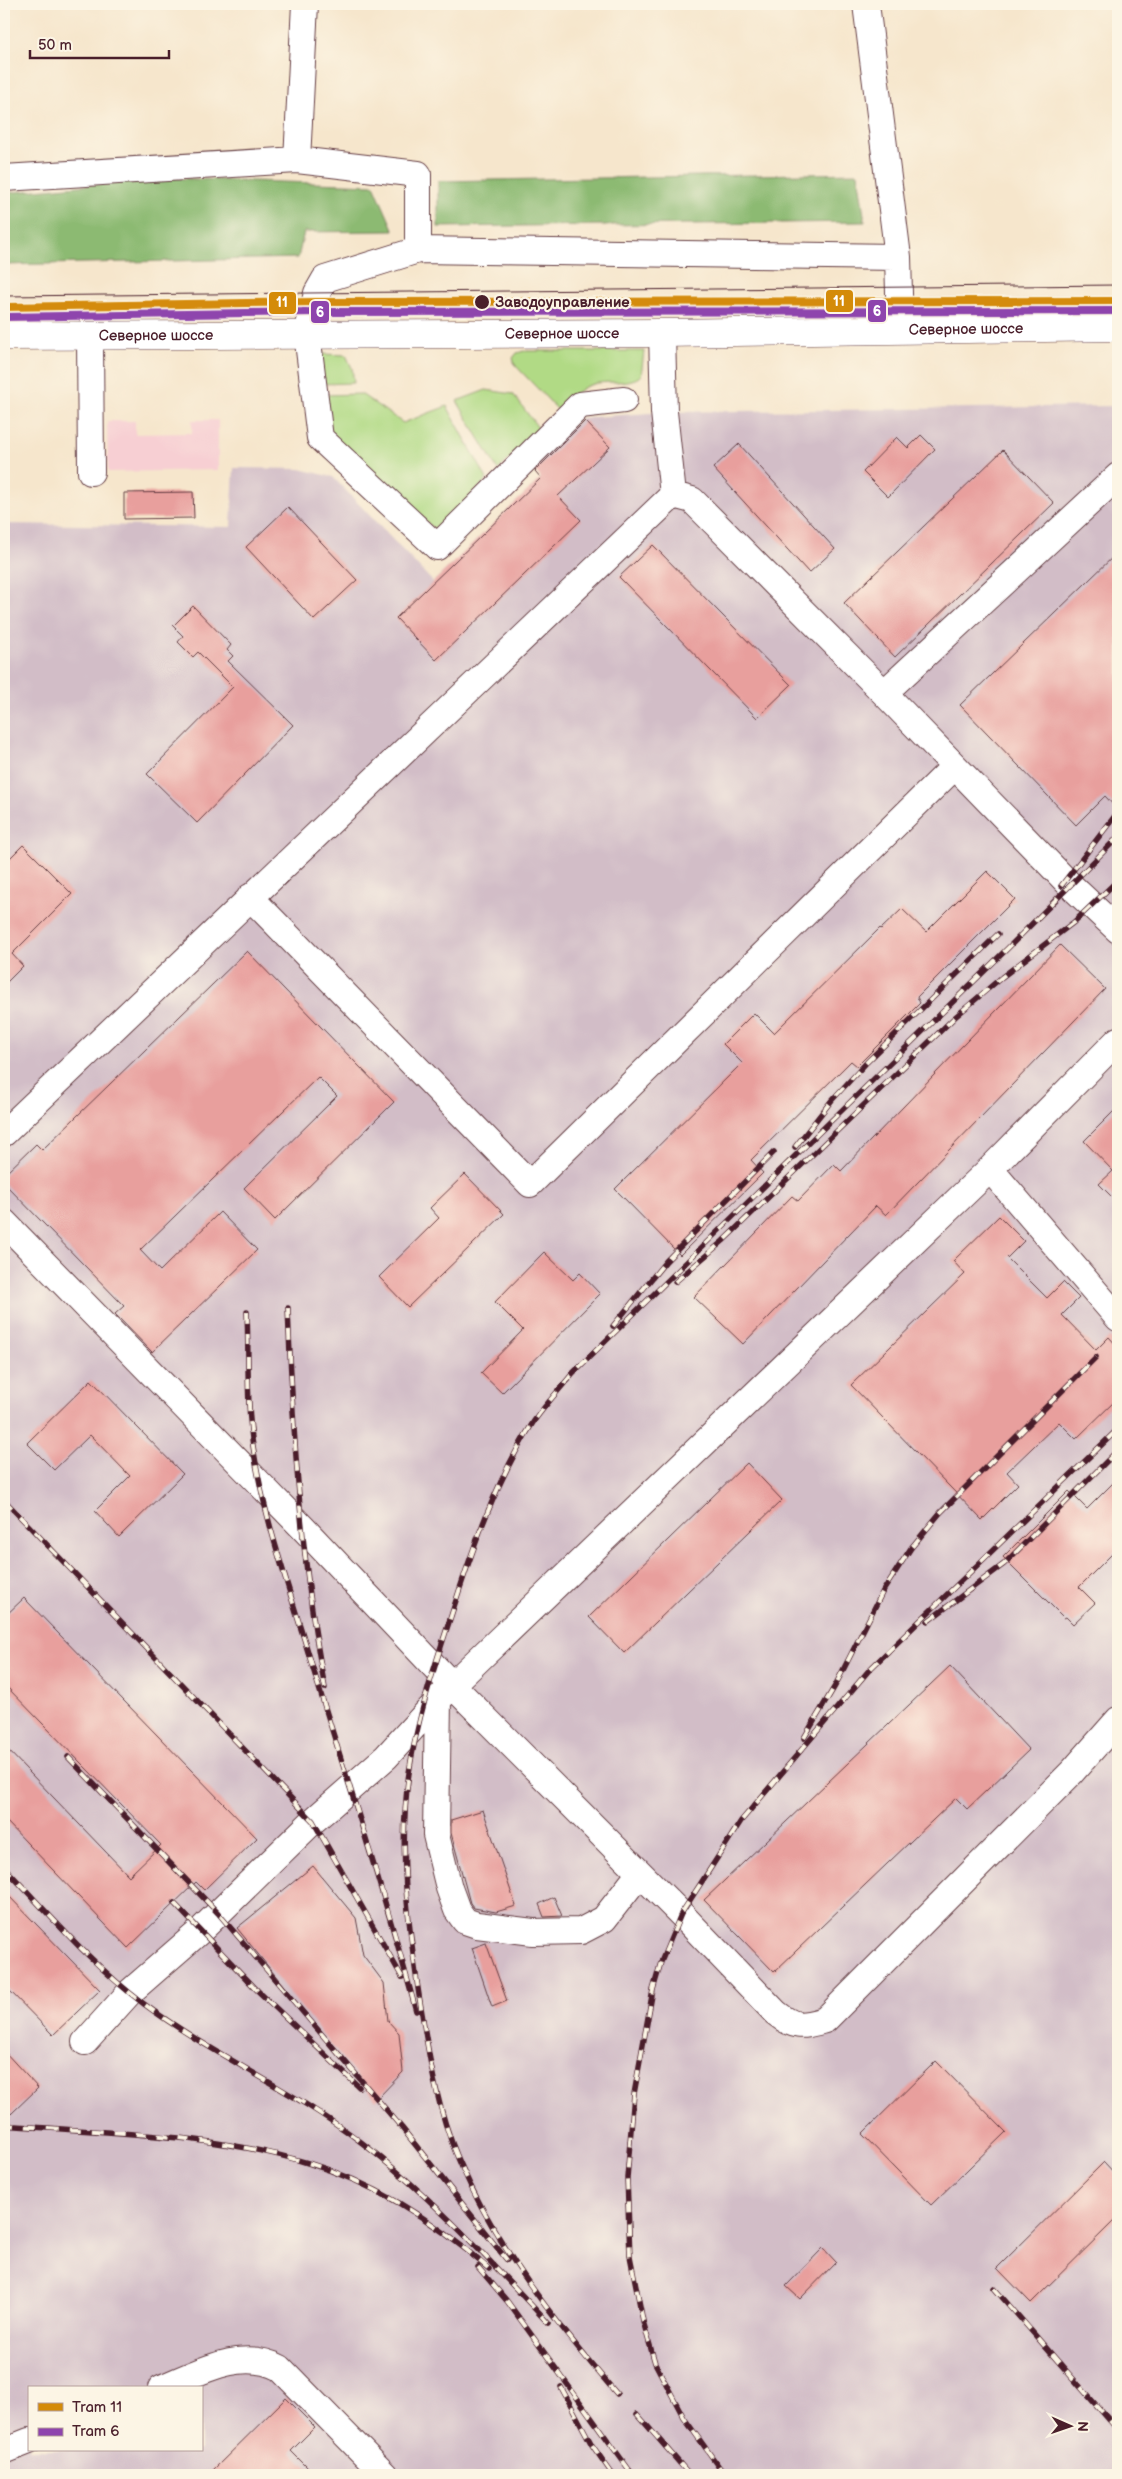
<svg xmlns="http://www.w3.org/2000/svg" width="1122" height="2479" font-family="'Balsamiq Sans',sans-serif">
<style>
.built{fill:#f7cfd3}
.industrial{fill:#d2bdc7;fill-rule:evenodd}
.green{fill:#b1da85;stroke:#7e7c58}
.forest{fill:#8cba72;stroke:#6b6c4e}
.building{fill:#e89f9d}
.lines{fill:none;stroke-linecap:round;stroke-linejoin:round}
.minor-casing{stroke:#643d43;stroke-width:28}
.major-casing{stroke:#643d43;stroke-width:29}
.minor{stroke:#fff;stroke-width:26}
.major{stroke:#fff;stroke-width:28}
.tram{stroke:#4a1f2b;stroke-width:1}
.rail-casing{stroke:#4a1f2b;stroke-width:5.5}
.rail{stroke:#fcf5e5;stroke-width:4;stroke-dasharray:11;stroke-linecap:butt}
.tram-1-casing{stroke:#fcf5e5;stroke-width:11}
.tram-2-casing{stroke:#fcf5e5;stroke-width:11}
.tram-1{stroke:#d48b09;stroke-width:8}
.tram-2{stroke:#8e44ad;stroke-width:8}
.stop-dot{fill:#4a1f2b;stroke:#fcf5e5;stroke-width:2}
.labels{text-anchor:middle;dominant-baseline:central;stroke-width:4.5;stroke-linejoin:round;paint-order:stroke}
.stop-label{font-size:15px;font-weight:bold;fill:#4a1f2b;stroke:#fcf5e5;text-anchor:start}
.street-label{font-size:15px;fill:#4a1f2b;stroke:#fcf5e5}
.line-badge{stroke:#fcf5e5;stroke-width:2}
.badge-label{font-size:14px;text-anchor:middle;font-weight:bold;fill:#fff}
</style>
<rect width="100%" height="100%" fill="#fcf5e5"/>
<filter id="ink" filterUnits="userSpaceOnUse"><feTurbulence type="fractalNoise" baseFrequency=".02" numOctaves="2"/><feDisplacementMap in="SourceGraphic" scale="10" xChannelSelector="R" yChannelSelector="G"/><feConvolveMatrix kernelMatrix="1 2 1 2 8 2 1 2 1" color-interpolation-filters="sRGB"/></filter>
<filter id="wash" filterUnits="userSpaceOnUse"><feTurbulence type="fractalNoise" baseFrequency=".0096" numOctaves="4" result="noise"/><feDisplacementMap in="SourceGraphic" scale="20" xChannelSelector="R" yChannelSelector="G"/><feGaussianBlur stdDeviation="1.12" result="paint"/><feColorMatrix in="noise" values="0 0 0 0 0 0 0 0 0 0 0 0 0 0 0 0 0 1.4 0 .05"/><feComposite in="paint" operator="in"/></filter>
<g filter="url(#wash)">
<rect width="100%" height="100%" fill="#f6e6cc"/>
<path class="built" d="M192 420H218V470L108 472 107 421H135V434L192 433Z"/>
<path class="industrial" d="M1118 406V2475H4V524L231 527 234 468 300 469 333 477 433 582 541 478 531 466 581 418 664 412ZM29 2388H201V2450H29Z"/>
<path class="green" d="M524 351H644L641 376C626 386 606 379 590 385 579 388 567 402 558 410L515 365 513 358 517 353Z
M322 354 346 355 352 368 354 383 319 384Z
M486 390 513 394 539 429 498 470 457 401Z
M361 394 403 423 447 406 487 479 442 527 435 530 331 435 322 395Z"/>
<path class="forest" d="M858 173 865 222 438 227V181Z
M164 178 374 185 394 231 304 232 298 258 4 265V193Z"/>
<g id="blocks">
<path class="building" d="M585 421 610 447 558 496 581 520 436 660 396 618 541 478 535 471Z
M921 435 935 449 888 497 863 472 897 437 908 448Z
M739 444 835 549 809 573 713 468Z
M1003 450 1054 503 895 657 844 603Z
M193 492 194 518 124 519V493Z
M288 507 357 580 314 620 246 547Z
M653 545 791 685 757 718 619 577Z
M1118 552V810L1105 796 1076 825 960 705Z
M193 606 231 645 227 650 233 656 228 661 293 725 197 823 147 774 233 687 198 652 193 657 178 642 183 636 173 626Z
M23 845 72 894 12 954 23 966 4 985V864Z
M987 871 1015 899 917 997 920 1003 857 1066 851 1061 751 1160 763 1173 680 1255 615 1189 742 1063 723 1044 754 1013 774 1033 880 928 881 929 902 909 926 932Z
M1060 945 1105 989 886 1215 876 1206 743 1344 694 1297 792 1196 798 1201 834 1164 841 1171Z
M247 951 394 1102 275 1220 244 1188 337 1096 318 1077 140 1250 160 1271 220 1212 257 1250 152 1352 115 1314 124 1306 4 1183V1175L36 1144 42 1150Z
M1118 1107V1203L1099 1184 1113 1171 1084 1141Z
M465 1174 504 1214 408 1307 379 1277 439 1218 430 1208Z
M999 1216 1024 1241 1007 1258 1047 1298 1063 1282 1079 1298 1062 1315 1096 1350 1109 1337 1118 1347V1398L1076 1439 1059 1422 1007 1472 1018 1484 982 1520 851 1385 965 1274 953 1261Z
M544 1252 573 1280 580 1273 600 1294 502 1393 481 1373 523 1330 495 1302Z
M91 1380 183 1474 119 1537 95 1511 130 1476 90 1435 54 1470 27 1443Z
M747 1463 782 1500 624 1653 589 1617Z
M1118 1478V1548L1079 1587 1095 1603 1073 1624 1066 1617 1064 1618 1003 1557 1069 1491 1087 1509Z
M24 1598 257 1838 204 1890 196 1882 128 1948 4 1819V1746L129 1876 161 1845 4 1684V1617Z
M950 1666 1029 1750 967 1809 956 1798 774 1972 704 1900Z
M483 1810 516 1906 496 1912 474 1908 470 1903 451 1833V1820Z
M313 1866 356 1918 363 1955 384 1983 388 2021 399 2033 403 2072 376 2100 237 1928Z
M4 1891 100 1990 53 2035 4 1985Z
M554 1897 562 1916 544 1917 539 1904Z
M486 1943 507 2001 492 2007 472 1948Z
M4 2051 38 2088 11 2114 4 2105Z
M936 2061 1006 2132 931 2205 862 2134Z
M1104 2162 1118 2177V2217L1031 2303 997 2268Z
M823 2248 836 2262 800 2299 786 2286Z
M286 2398 315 2427 291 2451 315 2475H208Z"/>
</g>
</g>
<g filter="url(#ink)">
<use href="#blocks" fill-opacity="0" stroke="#643d43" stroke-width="1"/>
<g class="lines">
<defs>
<path id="minor" d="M866 4 898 257 900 329
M297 160 305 4
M4 178 297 160 418 174V250
M662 333 664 412 673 495 692 500 884 693 1070 885 1118 930
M90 335 91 472
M624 400 580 405 437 547 320 438 307 334 317 293 325 279 418 250 898 257
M884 693 1118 476
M250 897 530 1184 954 767
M4 1133 673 495
M990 1169 1118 1318
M4 1222 303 1528 452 1685 681 1914 776 2013C796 2029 802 2026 825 2020L1072 1772 1118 1720
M438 1698 436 1835 449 1888 457 1910 465 1921 477 1925 533 1932 581 1931 604 1919 640 1873
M85 2042 130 1992 200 1931 313 1821 386 1757 452 1685 990 1169 1118 1040
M161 2388C198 2373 241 2347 280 2368L385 2475
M4 2451 29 2441"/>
<g id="major">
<path id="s1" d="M4 336 662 333 1118 327"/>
</g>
</defs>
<use href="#minor" class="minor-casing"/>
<use href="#major" class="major-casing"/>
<use href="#minor" class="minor"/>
<use href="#major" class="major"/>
<path class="tram" d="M4 296 1118 285"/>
<defs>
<path id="rail" d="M1061 886 1118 812
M795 1147 832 1100 867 1062 998 934
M675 1282 723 1241 955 1017 1002 977 1074 922 1118 880
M288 1308C293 1435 301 1563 325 1688
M247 1312C249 1358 246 1407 254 1452 264 1516 286 1579 305 1642 342 1765 383 1887 416 2011
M613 1326 666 1261 774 1152
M4 1500 313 1821 402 1977
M928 1621 1004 1564 1118 1450
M804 1738 835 1686 883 1591 911 1548 940 1513 1096 1357
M68 1757 218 1913 402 2128 507 2260
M4 1867C49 1914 92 1965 144 2004 213 2055 293 2090 361 2142 430 2195 489 2260 548 2323
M174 1903 258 1991 359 2087
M4 2125C105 2133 210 2133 308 2163 375 2183 437 2223 489 2269
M478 2267 507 2301 633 2475
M994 2288 1118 2430
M561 2387 592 2445 613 2475
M617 2394C555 2322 495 2246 458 2158 436 2107 428 2050 419 1995 408 1922 398 1847 409 1773 417 1719 434 1668 451 1616 472 1550 496 1480 534 1421 546 1404 560 1389 573 1373L1009 947 1118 837
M637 2414 690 2475
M725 2475 684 2418 655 2363 643 2321 630 2256 627 2178 634 2094 653 1990 661 1962 681 1914 741 1821 870 1669 1118 1429"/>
</defs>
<use href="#rail" class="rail-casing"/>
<use href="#rail" class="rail"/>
<defs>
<path id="tram-1" d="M4 307 316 302 1118 301"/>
<path id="tram-2" d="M4 317 316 312 1118 311"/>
</defs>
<use href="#tram-1" class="tram-1-casing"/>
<use href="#tram-2" class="tram-2-casing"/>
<use href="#tram-1" class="tram-1"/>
<use href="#tram-2" class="tram-2"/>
</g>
</g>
<circle class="stop-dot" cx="482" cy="302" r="8"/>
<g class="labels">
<g class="stop-label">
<text x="495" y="302">Заводоуправление</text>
</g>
<g class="street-label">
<text stroke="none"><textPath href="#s1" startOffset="962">Северное шоссе</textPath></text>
<text stroke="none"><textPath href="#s1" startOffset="558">Северное шоссе</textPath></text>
<text stroke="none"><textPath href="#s1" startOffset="152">Северное шоссе</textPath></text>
</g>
</g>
<g class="line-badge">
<rect x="825" y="289" width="29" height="24" rx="5" fill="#d48b09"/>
<rect x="268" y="291" width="29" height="24" rx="5" fill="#d48b09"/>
<rect x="867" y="299" width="20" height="24" rx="5" fill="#8e44ad"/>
<rect x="310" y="300" width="20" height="24" rx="5" fill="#8e44ad"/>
</g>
<g class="badge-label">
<text x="839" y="306">11</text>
<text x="282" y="307">11</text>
<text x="877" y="316">6</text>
<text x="320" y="317">6</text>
</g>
<rect width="1122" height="2479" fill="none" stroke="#fcf5e5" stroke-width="20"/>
<rect x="28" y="2386" width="175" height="65" fill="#fcf5e5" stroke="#b59f9b"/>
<rect x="38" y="2403" width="25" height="8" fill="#d48b09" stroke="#b59f9b"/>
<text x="72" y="2412" font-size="15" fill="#4a1f2b">Tram 11</text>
<rect x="38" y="2428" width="25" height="8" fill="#8e44ad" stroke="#b59f9b"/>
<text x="72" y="2436" font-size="15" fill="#4a1f2b">Tram 6</text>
<g transform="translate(1070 2426) rotate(92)" stroke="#fcf5e5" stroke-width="4" paint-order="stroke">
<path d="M0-4L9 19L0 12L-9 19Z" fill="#4a1f2b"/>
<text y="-8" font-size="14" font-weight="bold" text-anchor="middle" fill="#4a1f2b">N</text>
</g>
<path d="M30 50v8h139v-8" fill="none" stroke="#4a1f2b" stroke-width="2.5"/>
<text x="38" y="50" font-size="15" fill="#4a1f2b" stroke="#fcf5e5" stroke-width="4" paint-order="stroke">50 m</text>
</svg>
